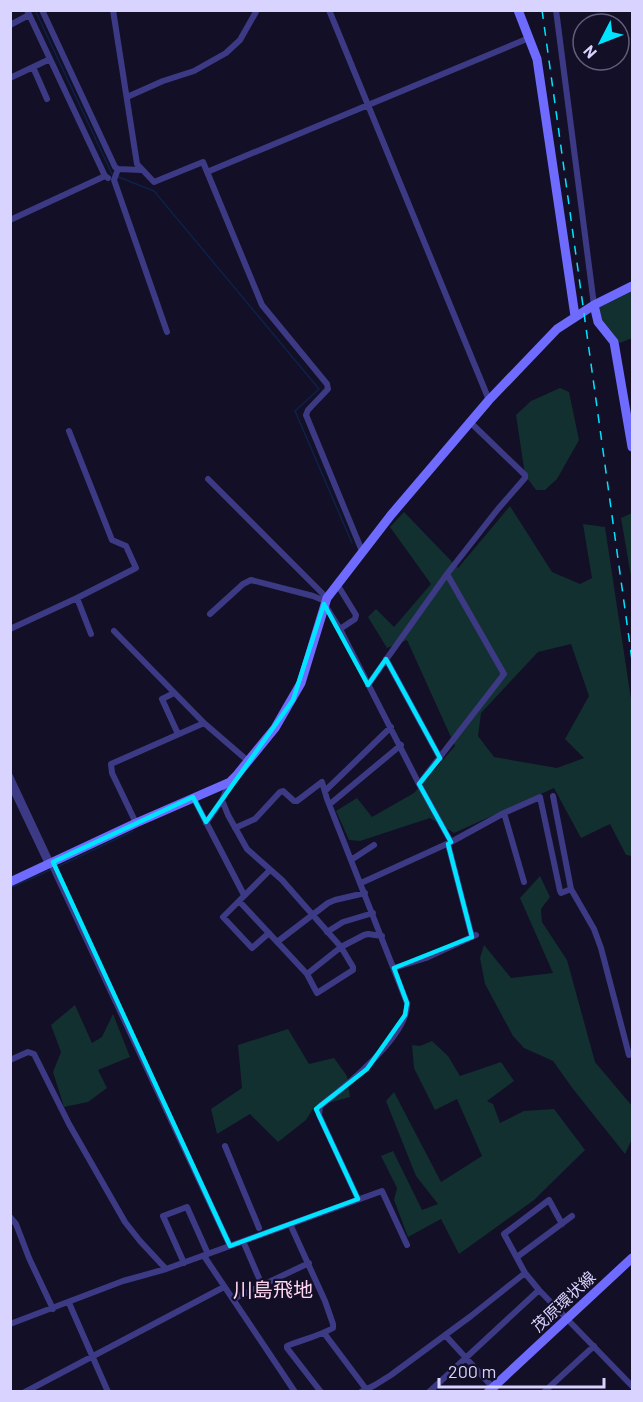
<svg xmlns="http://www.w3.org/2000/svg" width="643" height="1402" font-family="Barlow,'Noto Sans JP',sans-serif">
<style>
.green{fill:#12302f;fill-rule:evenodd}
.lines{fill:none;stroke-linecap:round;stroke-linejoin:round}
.stream{stroke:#0c2248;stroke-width:1.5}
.street{stroke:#3d3a85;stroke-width:6}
.secondary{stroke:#6f6bff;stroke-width:9}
.rail{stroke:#00e5ff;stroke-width:1.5;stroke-dasharray:9 8;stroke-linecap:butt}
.marked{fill:none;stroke:#00e5ff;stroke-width:4.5;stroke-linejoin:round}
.labels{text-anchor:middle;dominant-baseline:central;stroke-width:4.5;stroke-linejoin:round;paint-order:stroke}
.street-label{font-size:16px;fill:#d9d4ff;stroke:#130f26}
.quarter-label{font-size:20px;fill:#ffd6f0;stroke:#130f26}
</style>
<rect width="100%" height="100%" fill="#130f26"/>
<path class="green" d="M632 290V338L620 343 606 329 598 312 599 307Z
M560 388 569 392 579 440 557 479 545 490H536L525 475 516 415 531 401Z
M510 506 552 572 580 584 592 578 583 524 605 527 632 706V856L626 855 610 824 581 838 554 788 454 833 430 818 360 841 349 840 336 811 357 798 372 817 414 793 455 746 407 640 387 648 368 617 376 609 394 627 431 584 390 527 404 512 458 568ZM571 644 589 696 565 739 584 758 557 768 494 757 478 736 481 713 538 652Z
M632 513V582L621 518Z
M540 876 550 897 541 909 542 922 567 960 595 1062 632 1106V1139L625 1154 573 1089 553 1061 524 1048 513 1036 485 984 480 958 484 945 511 978 553 973 520 898Z
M75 1005 92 1043 102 1037 113 1014 130 1057 98 1070 107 1088 88 1102 64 1107 53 1072 61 1052 51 1025Z
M288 1029 309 1064 334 1058 347 1076 350 1097 314 1107 306 1120 278 1142 250 1114 217 1134 211 1109 242 1088 238 1045Z
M432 1041 448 1056 460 1076 501 1062 514 1081 487 1101 493 1104 500 1123 524 1111 554 1109 585 1150 534 1200 459 1254 441 1219 408 1237 394 1200 397 1188 381 1156 393 1151 422 1210 438 1204 416 1176 386 1101 394 1092 441 1182 482 1156 457 1099 435 1110 414 1068 412 1045 420 1046Z"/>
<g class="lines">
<path class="stream" d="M35 10 112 174
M116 176 154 191 319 389 295 411 352 543
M55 868 133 831
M10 888 50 870"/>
<path class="street" d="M27 10 105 176
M42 10 115 167 118 169 141 170
M113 10 137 164 154 182 203 162 262 305 327 384 328 389 308 410 306 415 362 551
M329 10 489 400
M556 10 594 305
M10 25 29 15
M33 67 47 99
M10 78 50 59
M127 97 163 81 194 71 226 53 240 40 257 10
M118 169 114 180 167 332
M207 172 529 38
M10 220 105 176 108 178
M69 431 112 540 126 546 136 568 77 598
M208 479 327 598
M337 584 356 615 355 619 340 629
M325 605 340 629 419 784 451 842
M210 614 243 584 251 580 313 596 325 601
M10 629 77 598 91 634
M114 631 204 723 248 761
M386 659 440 758
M368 685 447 574 498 509 525 478V475L470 422
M174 693 162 699 178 734
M10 776 230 1246
M230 782 222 800 228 815 247 849 282 880 341 947 353 967V970L317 993 307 974
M419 784 504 674 447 574
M11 786 48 864
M325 791 391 727
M553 796 571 889
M193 797 244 895
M330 804 401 745
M504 813 524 882
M136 823 112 773 111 764 204 723
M206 823 222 800
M235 828 255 819 280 792 283 791 294 801H297L322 782 327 799 407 1003C410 1034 344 1088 320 1106L319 1115 358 1199
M448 844 472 937
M351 860 374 845
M361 883 451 842 504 813 540 797 560 891 561 893 571 889 594 929 601 948 629 1055
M239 901 307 974 341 947 364 935 368 934 382 936
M327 932 343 922 373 913
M269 933 252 948 223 917 270 870
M277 942 328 903 335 900 365 893
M394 968 426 958 476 935
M10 1060 28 1052 34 1054 69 1124 125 1222 140 1241 166 1269
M225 1146 259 1228
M10 1217 16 1224 29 1258 53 1309
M290 1224 325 1301 333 1324V1328C319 1336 302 1340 287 1346V1348L321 1392
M562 1224 549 1200 504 1234 525 1273 539 1290 632 1386
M243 1241 262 1285
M204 1256 295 1392
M517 1257 572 1216
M184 1263 163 1216 187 1207 208 1254
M233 1299 309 1263
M69 1303 108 1392
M10 1324 123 1281 166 1269 382 1191 407 1245
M324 1333 366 1389
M445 1335 497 1392
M25 1392 224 1287
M361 1392 375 1385 391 1375 471 1316 525 1273
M429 1392 539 1290
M544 1392 594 1346"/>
<path class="secondary" d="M518 10 537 59 575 316
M594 305 598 322 614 342 632 447
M10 882 136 823 230 782 236 776 275 728 301 683 327 598 391 515 489 400 557 329 594 305 632 286
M488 1392 632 1258"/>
<path class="rail" d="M542 10 632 660"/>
</g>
<path class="marked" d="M324 604 368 685 386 659 440 758 419 784 451 842 448 844 472 937 394 968 407 1003 405 1015 367 1069 316 1109 358 1199 230 1246 53 862 193 797 206 822 293 700Z"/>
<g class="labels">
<g class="street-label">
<text transform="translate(563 1301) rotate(-43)">茂原環状線</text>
</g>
<g class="quarter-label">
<text x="273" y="1289">川島飛地</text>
</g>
</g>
<rect width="643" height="1402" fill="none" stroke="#d9d4ff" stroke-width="24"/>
<g transform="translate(601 42) rotate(228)"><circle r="28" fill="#130f26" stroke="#625e7d" stroke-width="1.5"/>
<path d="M0-4.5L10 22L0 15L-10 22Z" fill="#00e5ff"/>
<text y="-9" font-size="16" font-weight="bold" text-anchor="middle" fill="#d9d4ff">N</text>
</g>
<path d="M439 1378v9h165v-9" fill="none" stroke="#d9d4ff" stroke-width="3"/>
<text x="448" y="1378" font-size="18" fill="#d9d4ff" stroke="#130f26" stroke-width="4.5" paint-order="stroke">200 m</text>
</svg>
